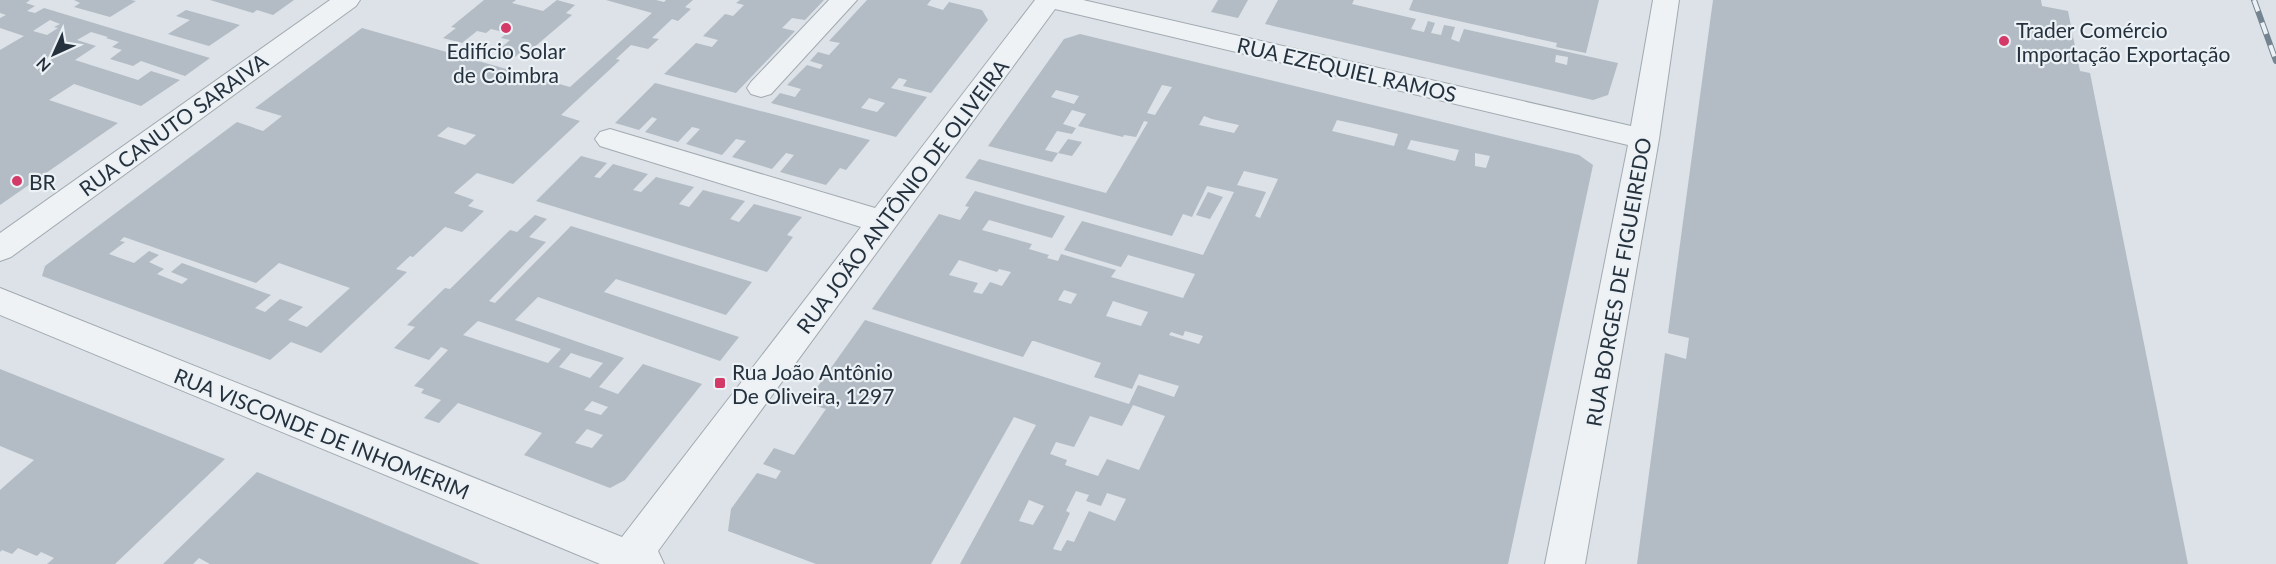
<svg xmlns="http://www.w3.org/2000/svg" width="2276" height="564" font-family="Lato,sans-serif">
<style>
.building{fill:#b3bcc4;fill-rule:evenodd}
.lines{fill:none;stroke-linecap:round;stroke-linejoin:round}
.minor-casing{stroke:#a1aab1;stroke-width:2}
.minor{fill:#eff2f5;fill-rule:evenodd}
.rail-casing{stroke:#758491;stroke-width:6}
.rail{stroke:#ebf1f5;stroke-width:4;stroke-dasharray:12;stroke-linecap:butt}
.poi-dot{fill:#d33a67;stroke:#ebf1f5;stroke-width:2}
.labels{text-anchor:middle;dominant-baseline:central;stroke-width:4.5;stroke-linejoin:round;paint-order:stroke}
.poi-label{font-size:21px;fill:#25323e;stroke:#ebf1f5;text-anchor:start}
.street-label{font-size:21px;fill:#25323e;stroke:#ebf1f5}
</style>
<rect width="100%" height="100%" fill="#dce2e7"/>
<path class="building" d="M0 0H30L26 3 35 6 27 11 35 13 44 8 210 58 185 76 141 61 133 66 110 59 122 50 112 47 119 42 106 38 108 37 91 32 77 40 96 46 75 60 138 80 151 71 180 80 141 106 74 84 49 100 118 123 0 205V50L24 36 0 28V18L6 15 0 13ZM50 20 60 24 54 27 58 28 47 35 33 31Z
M74 0H131L136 1 110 17 74 7 80 3Z
M210 0H294L273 15 257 10 253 13Z
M484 0H516L512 3 543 11 557 0 575 5 566 13 572 15 532 49 525 48 515 57 496 52 510 40 501 38 507 33 491 29 486 33 477 31 462 43 443 38 456 28 451 27Z
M606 0H656L664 2 666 0H693L685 7 691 9 678 21 672 19 652 38 659 39 648 49 631 45 616 59 620 60 561 115 580 121 513 184 477 173 454 193 474 200 468 206 484 211 462 232 445 227 413 257 410 256 396 269 407 272 321 353 291 342 270 360 42 276 45 266 237 122 263 131 282 116 255 108 362 28 570 87 652 13ZM448 127 476 135 465 145 437 136ZM124 237 256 283 279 263 350 288 307 327 288 320 303 307 280 299 265 312 255 308 271 295 182 263 171 272 188 279 182 284 157 274 164 269 149 262 159 255 149 251 134 263 109 254 125 242 120 241Z
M740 0H824L805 20 792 18 782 28 795 31 736 93 664 74 696 43 712 47 718 40 703 36 725 14 733 16 744 5 736 3Z
M867 0H931L927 5 943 10 949 2 982 10 988 20 931 93 903 86 907 80 899 78 891 88 927 97 896 137 771 103 780 93 795 97 801 89 787 85 807 65 820 69 823 65 810 61 818 52 829 55 840 43 829 41ZM869 98 885 103 877 112 861 108Z
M1218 0H1248L1238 18 1211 12Z
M1278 0H1354L1352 4 1416 19 1411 29 1424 32 1428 21 1435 23 1431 33 1441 35 1444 25 1455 27 1451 39 1459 42 1464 29 1618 63 1608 95 1593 100 1265 24ZM1556 55 1568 57 1567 65 1555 62Z
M1413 0H1599L1586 53 1556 47 1557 43 1409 10Z
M1713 0H2041L2042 6 2068 11 2080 71 2090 73 2188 564H1637L1665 353 1686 359 1689 338 1668 333Z
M186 10 240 25 209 46 168 34 190 20 176 16Z
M1080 34 1579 155 1593 165 1508 564H960L1036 425 1014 417 931 564H816L728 531 731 509 757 473 776 479 781 471 763 464 774 448 794 455 826 409 806 403 865 320 1129 404 1138 385 1174 397 1179 386 1139 374 1132 389 1094 377 1101 363 1034 341H1032L1023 357 872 309 939 214 960 220 969 207 965 206 975 191 1065 216 1052 238 989 220 982 230 1032 244 1029 249 1049 255 1047 258 1058 261 1061 254 1116 270 1111 277 1183 298 1195 274 1128 255 1121 267 1064 250 1082 221 1203 255 1234 192 1207 186 1192 217 1183 214 1172 236 965 178 979 159 1106 193 1148 122 1144 121 1136 137 1124 135 1123 137 1078 126 1086 114 1072 110 1063 124 1076 128 1072 134 1057 131 1045 150 1058 153 1052 162 988 146 1064 39ZM1162 85 1172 87 1155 115 1147 113ZM1056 90 1079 96 1074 104 1051 97ZM1204 116 1212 119 1239 125 1234 133 1199 125ZM1337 120 1369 127 1398 134 1394 146 1332 131ZM1411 140 1459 150 1455 161 1407 149ZM1475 153 1490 156 1486 168 1475 166ZM1244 171 1278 179 1260 218 1255 216 1266 192 1237 185ZM959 260 997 272 999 269 1011 272 1002 286 990 282 982 294 973 292 978 283 949 275ZM1064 290 1077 294 1071 304 1058 300ZM1113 301 1148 312 1141 326 1106 316ZM1185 331 1203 336 1199 344 1169 335 1171 332 1183 336ZM1133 405 1165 416 1139 470 1107 459 1098 476 1065 465 1067 460 1050 454 1056 442 1074 447 1090 416 1122 426ZM1076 491 1089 495 1086 501 1101 506 1107 493 1126 499 1115 521 1089 511 1074 542 1067 540 1061 551 1053 549 1070 513 1066 511ZM1029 500 1044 506 1033 525 1019 521Z
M655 83 870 140 846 170 840 168 826 185 780 172 794 155 786 153 772 169 732 157 746 141 736 139 722 155 686 144 700 129 692 127 678 142 645 132 657 119 652 117 639 130 615 123Z
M1068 139 1082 142 1072 156 1058 153Z
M581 156 607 163 594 177 600 178 613 164 648 174 633 190 641 192 656 177 694 187 679 204 689 207 703 190 745 201 730 219 739 222 754 204 802 217 787 235 793 237 767 272 536 201Z
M1208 192 1223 197 1210 219 1196 215Z
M535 215 547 219 529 237 546 242 489 301 495 303 571 226 752 282 726 315 616 279 604 292 739 337 720 361 538 297 515 320 624 358 599 387 618 394 643 364 702 384 625 480 610 488 524 455 542 433 458 403 439 423 424 418 441 400 421 393 424 389 414 386 448 350 441 347 429 360 394 348 415 327 407 325 445 288 450 289 510 230 517 232ZM478 321 499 328 561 349 548 363 463 335ZM571 353 583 357 603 363 590 378 559 367ZM592 401 608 407 601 415 584 410ZM587 429 603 435 592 448 575 443Z
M0 369 225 459 115 564H47L54 558 41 552 37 556 18 548 12 554 2 550 0 552V490L34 460 0 446Z
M257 472 365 516 480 564H210L199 558 193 564H163Z"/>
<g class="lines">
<defs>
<path id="minor" d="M330 0H360L356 6 11 257 0 261V233Z
M829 0H857L771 94 761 97 751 94 747 88 751 82Z
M1035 0H1083L1631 126 1653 0H1679L1659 139 1585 564H1545L1628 145 1055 9 658 551 664 564H600L0 315V288L622 537 861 227 600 146 595 139 600 132 610 129 620 132 875 208Z"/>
</defs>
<use href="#minor" class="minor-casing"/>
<use href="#minor" class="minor"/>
<defs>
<path id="rail" d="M2254 0 2276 61"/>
</defs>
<use href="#rail" class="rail-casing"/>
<use href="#rail" class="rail"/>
</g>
<g class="poi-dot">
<circle cx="506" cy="28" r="6"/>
<circle cx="2004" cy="41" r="6"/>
<circle cx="17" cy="181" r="6"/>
<rect x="714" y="377" width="12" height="12" rx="3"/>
</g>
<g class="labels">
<g class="poi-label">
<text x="2016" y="29">Trader Comércio<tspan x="2016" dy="24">Importação Exportação</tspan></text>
<text x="506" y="50" text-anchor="middle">Edifício Solar<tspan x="506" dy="24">de Coimbra</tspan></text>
<text x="29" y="181">BR</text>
<text x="732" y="371">Rua João Antônio<tspan x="732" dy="24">De Oliveira, 1297</tspan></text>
</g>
<g class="street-label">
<text transform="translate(1347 69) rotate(13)">RUA EZEQUIEL RAMOS</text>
<text transform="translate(173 124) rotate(-36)">RUA CANUTO SARAIVA</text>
<text transform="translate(902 196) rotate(-53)">RUA JOÃO ANTÔNIO DE OLIVEIRA</text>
<text transform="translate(1618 282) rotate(-80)">RUA BORGES DE FIGUEIREDO</text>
<text transform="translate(322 433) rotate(22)">RUA VISCONDE DE INHOMERIM</text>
</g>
</g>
<g transform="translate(54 54) rotate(225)" stroke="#ebf1f5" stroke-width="4.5" paint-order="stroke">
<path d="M0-4.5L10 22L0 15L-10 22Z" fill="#25323e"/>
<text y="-9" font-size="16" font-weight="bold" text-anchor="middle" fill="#25323e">N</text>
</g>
</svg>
